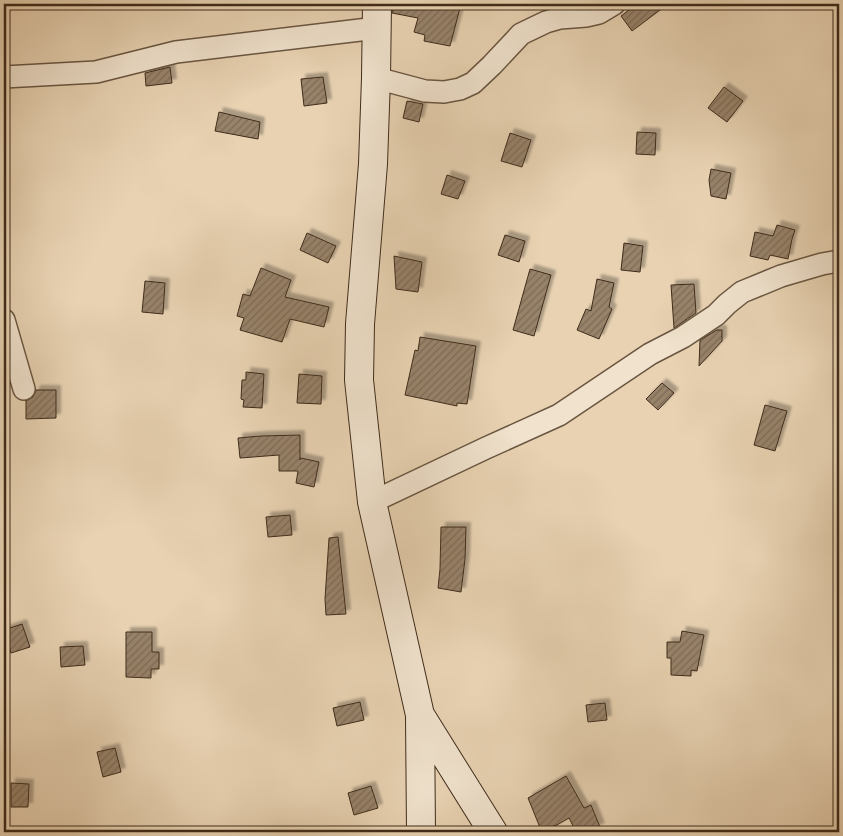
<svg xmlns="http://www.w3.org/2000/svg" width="843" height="836" font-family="Alegreya,serif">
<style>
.building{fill:url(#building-hatch);stroke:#3f2c1b;filter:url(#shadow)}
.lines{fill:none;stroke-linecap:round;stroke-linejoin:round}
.street-casing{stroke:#695641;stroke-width:24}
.secondary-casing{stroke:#3f2c1b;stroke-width:30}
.street{stroke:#f0e2cd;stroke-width:21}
.secondary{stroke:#f0e2cd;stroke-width:28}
</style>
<defs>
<pattern id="building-hatch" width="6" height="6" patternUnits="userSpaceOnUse" patternTransform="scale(1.25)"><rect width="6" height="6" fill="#97826a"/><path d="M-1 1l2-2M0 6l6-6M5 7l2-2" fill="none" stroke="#7d6b56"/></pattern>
<filter id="shadow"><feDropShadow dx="4.5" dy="-4.5" stdDeviation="1" flood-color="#0004"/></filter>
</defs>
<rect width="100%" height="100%" fill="#e8d2b2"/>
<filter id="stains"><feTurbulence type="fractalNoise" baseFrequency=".004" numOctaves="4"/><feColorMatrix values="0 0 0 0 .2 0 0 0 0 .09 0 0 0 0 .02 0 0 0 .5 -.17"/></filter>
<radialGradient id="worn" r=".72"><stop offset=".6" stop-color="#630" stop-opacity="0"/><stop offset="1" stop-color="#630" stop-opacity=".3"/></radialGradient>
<path class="building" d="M393 4H461L450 46 424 41 425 35 414 32 418 18 392 13Z
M637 4H668L632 31 621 16Z
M170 67 172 83 146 86 145 73Z
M323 77 327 103 304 106 301 79Z
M724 87 743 101 727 122 708 108Z
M407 101 423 104 419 122 403 118Z
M219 112 260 122 258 139 215 131Z
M637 132 656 133 655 155 636 154Z
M510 133 531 140 522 167 501 161Z
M711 169 731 173 726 199 711 196 709 180Z
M447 175 465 181 458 199 441 194Z
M777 225 795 230 792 239 788 259 770 255 768 260 750 256 755 232 773 236Z
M307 233 336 246 328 263 300 250Z
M505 235 525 241 519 262 498 255Z
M624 243 643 246 640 272 621 270Z
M394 256 422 262 418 292 396 289Z
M261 268 291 280 285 297 329 307 324 327 290 319 282 342 240 330 244 318 237 316 243 294 250 296Z
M530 269 551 275 534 336 513 330Z
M597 279 614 283 609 307 612 309 599 339 577 330 586 309 591 311Z
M145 281 165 283 163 314 142 312Z
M694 284 696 313 674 328 671 285Z
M717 330H722V341L699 366 700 340Z
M420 337 476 346 467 404 457 403V406L405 395 415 350 418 351Z
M246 372 264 374 262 408 243 407 244 400 241 399 242 380H246Z
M299 374 322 376 321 404 297 403Z
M662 383 674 393 658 410 646 399Z
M36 390H56V418L26 419V401L33 397Z
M765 405 787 411 775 451 754 445Z
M300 435V460L301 458 319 462 314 487 296 483 298 471H279V455L240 458 238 438 261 436Z
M290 515 292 535 268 537 266 517Z
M441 527H466L465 559 461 592 438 588 440 569Z
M338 537 346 614 326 615 325 599 329 538Z
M22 624 30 647 11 653 4 630Z
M682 631 704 635 697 671 691 670V676L671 675V658H667V642H680Z
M126 632H152V652H159V669H151V678L126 677Z
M83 646 85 665 61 667 60 647Z
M360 702 364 720 337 726 333 708Z
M605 703 607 720 588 722 586 705Z
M115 748 121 772 103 777 97 752Z
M566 776 584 808 591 805 600 827 589 832H576L569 818 557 825 541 830 528 798Z
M11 783 29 784 28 807H11Z
M371 786 378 808 354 815 348 793Z"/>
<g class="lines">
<defs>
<path id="street" d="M4 77 96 72 176 52 377 28
M376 78 425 91 444 92 460 89 473 83 492 65 521 34 546 22 560 18 586 16 599 13 614 4
M4 320 24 389
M372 502 486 448 559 415 650 354 683 337 716 315 727 304 742 292 781 276 822 264 839 261"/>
<path id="secondary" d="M377 4 376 78 373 164 360 324 359 380 372 502 420 715 493 832
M420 716 421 832"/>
</defs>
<use href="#street" class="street-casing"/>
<use href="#secondary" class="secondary-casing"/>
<use href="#street" class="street"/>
<use href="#secondary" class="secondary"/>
</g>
<rect width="843" height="836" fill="none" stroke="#e8d2b2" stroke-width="20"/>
<rect x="5" y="5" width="833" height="826" fill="none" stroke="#3f2c1b" stroke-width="2.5"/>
<rect x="10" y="10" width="823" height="816" fill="none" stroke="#3f2c1b"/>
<rect width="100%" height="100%" filter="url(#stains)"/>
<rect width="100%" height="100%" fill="url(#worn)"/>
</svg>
